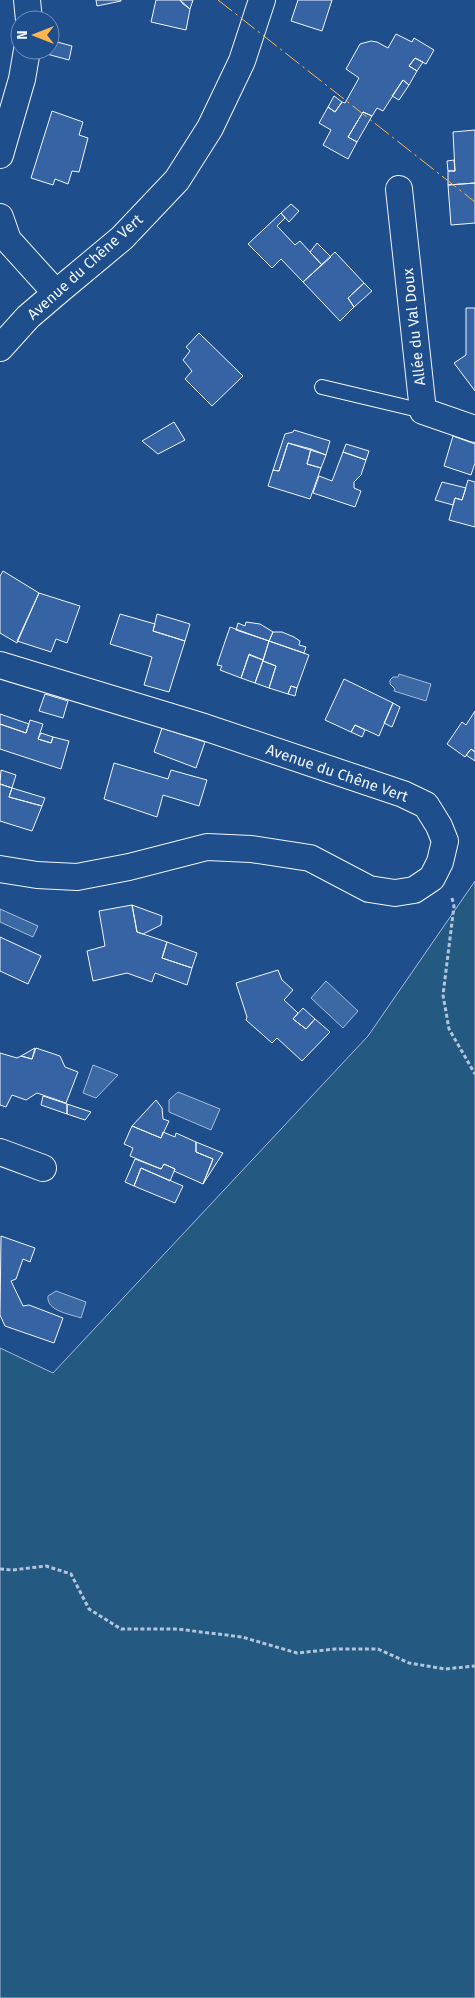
<svg xmlns="http://www.w3.org/2000/svg" width="475" height="1998" font-family="'Fira Sans',sans-serif">
<style>
.green{fill:#245a82;stroke:#a8bbd7}
.water{fill:#3b69a3;stroke:#a8bbd7}
.building{fill:#3563a3;stroke:#f2f6ff}
.lines{fill:none;stroke-linecap:round;stroke-linejoin:round}
.service-casing{stroke:#f2f6ff;stroke-width:16}
.minor-casing{stroke:#f2f6ff;stroke-width:28}
.path{stroke:#b3c4dc;stroke-width:3;stroke-dasharray:4 2.5;stroke-linecap:butt}
.service{stroke:#1f4e8c;stroke-width:14}
.minor{stroke:#1f4e8c;stroke-width:26}
.power{stroke:#ffb74d;stroke-width:1;stroke-dasharray:18 4 2.5 4;stroke-linecap:butt}
.labels{text-anchor:middle;dominant-baseline:central;stroke-width:4;stroke-linejoin:round;paint-order:stroke}
.street-label{font-size:15px;fill:#f2f6ff;stroke:#1f4e8c}
</style>
<rect width="100%" height="100%" fill="#1f4e8c"/>
<path class="green" d="M475 881V1998H0V1348L53 1373 368 1036Z"/>
<path class="water" d="M399 674 431 684 426 701 394 691 395 689 390 684V680L393 677H398Z
M0 909 38 926 33 937 0 922Z
M326 981 358 1011 343 1028 311 998Z
M93 1065 118 1075 96 1098 83 1093Z
M178 1092 220 1109 211 1130 169 1112V1100Z
M56 1291 86 1302 81 1318C70 1314 46 1311 48 1296Z"/>
<path class="building" d="M96 0H121V1L97 6Z
M156 0H180L190 9 186 30 151 22Z
M180 0H193L190 9 183 4Z
M298 0H332L322 31 291 21Z
M396 34 412 42 414 38 434 50 426 64 415 58 409 66 417 71 409 85 403 80 383 111 377 108 372 116 363 112 348 137 357 142 348 159 323 145 331 130 319 123 328 107 335 112 342 102 345 103 359 78 346 69 360 44 371 41 377 42 388 48Z
M50 40 72 46 69 60 43 53 44 50H50Z
M415 58 423 62 417 71 409 66Z
M403 80 409 85 399 100 392 96Z
M334 96 342 102 335 112 328 107Z
M52 111 83 122 79 135 88 138 79 172 72 171 68 184 55 179 53 185 31 178Z
M363 112 372 116 357 142 348 137Z
M475 130V183L448 185V171H455L453 132Z
M454 160 455 171H448L447 161Z
M475 183V223L451 225 448 185Z
M291 204 299 211 289 222 281 213Z
M281 213 285 218 277 226 295 245 300 241 322 265 303 282 281 259 272 268 248 244Z
M317 243 331 257 322 265 310 252Z
M335 252 364 283 348 298 354 307 340 321 303 282Z
M364 283 372 291 354 307 348 298Z
M466 308H475V391L454 363 466 355Z
M199 333 243 376 212 406 185 379 192 371 183 360 190 351 186 347Z
M174 422 185 440 158 454 142 441Z
M294 430 330 441 326 455 288 443 279 471 273 470 285 434 293 432Z
M453 436 475 444V463L471 475 444 466Z
M288 443 311 449 307 464 321 468 310 499 268 486 273 470 279 471Z
M346 444 369 451 366 460 343 452Z
M311 449 326 455 321 468 307 464Z
M343 452 366 460 361 475 354 482V488L361 491 355 507 313 493 319 476 332 481Z
M468 480 475 482V527L449 520 455 498 462 500Z
M442 482 466 488 462 500 455 498 453 505 435 500Z
M3 571 39 593 17 643 0 633V576Z
M39 593 80 606 67 643 56 639 51 652 17 641Z
M120 614 155 624 153 631 185 641 169 692 144 685 152 657 110 644Z
M157 614 190 624 185 641 153 631Z
M246 622 260 624 270 630 273 632 269 641 236 630 238 623 245 626Z
M230 627 269 641 263 660 249 654 241 678 220 670 222 666 217 665Z
M273 632H282L294 637 300 641 299 645 306 647 304 653 269 641Z
M269 641 309 655 297 688 291 686 288 694 269 688 276 666 263 661Z
M249 655 263 660 255 683 241 678Z
M263 661 276 666 269 688 255 683Z
M344 679 393 703 379 736 355 725 351 732 325 720Z
M291 686 297 688 295 696 288 694Z
M45 694 68 701 63 718 39 711Z
M393 703 400 707 392 727 384 723Z
M475 711V752L471 749 465 757 447 744 462 722 466 725Z
M0 714 29 724 26 733 0 724Z
M30 720 43 724 38 739 51 743 53 737 69 741 61 769 0 749V724L26 733Z
M355 725 365 730 362 737 351 732Z
M162 728 205 742 196 768 154 752Z
M41 733 53 737 51 743 38 739Z
M471 749 475 752V761L466 755Z
M114 763 168 779 171 770 207 780 199 806 163 795 157 817 104 799Z
M1 770 16 775 12 788 0 784Z
M0 784 12 788 9 797 42 806 32 831 0 821Z
M12 788 45 798 42 806 9 797Z
M132 905 137 932 167 942 162 958 192 968 187 985 155 973 152 982 127 973 93 981 87 951 105 946 99 911Z
M132 905 162 916 161 925 143 934 137 932Z
M0 937 41 956 28 984 0 971Z
M167 942 197 953 192 968 162 958Z
M278 970 282 980 293 990 284 1000 298 1013 293 1019 306 1029 315 1019 330 1032 302 1061 277 1038 272 1043 246 1020 247 1017 236 983Z
M303 1008 315 1019 306 1029 293 1019Z
M35 1048 32 1059 21 1056Z
M36 1048 60 1056 65 1067 78 1072 66 1103 37 1093 26 1100 12 1095 6 1107 0 1105V1053L17 1058 21 1056 32 1059Z
M43 1096 67 1104V1114L41 1105Z
M156 1100 162 1108 163 1119 169 1121 161 1138 132 1126Z
M67 1104 91 1112 85 1120 67 1114Z
M132 1126 161 1138 163 1132 175 1137 176 1133 196 1142V1152L213 1159 203 1184 174 1171 175 1169 164 1164 161 1169 130 1156 133 1148 124 1144Z
M196 1142 223 1153 203 1184 213 1159 196 1152Z
M135 1159 161 1169 164 1164 175 1169 170 1181 141 1168 134 1186 125 1182Z
M141 1168 183 1186 175 1203 134 1186Z
M1 1236 35 1248 30 1262 23 1259 16 1279 11 1281 23 1306 29 1305 63 1318 54 1343 5 1326 0 1315Z"/>
<g class="lines">
<defs>
<path id="service" d="M322 387 423 411"/>
<path id="minor" d="M27 0 29 20
M0 155 22 79 27 50
M399 189 423 411 475 429
M0 217 8 240 56 293
M0 348 28 317 56 293 122 238 177 180 210 128 242 61 262 0
M0 665 204 727 403 794 426 805 439 826 445 841 440 862 432 878 414 890 395 893 369 889 310 858 251 849 207 847 129 867 77 877 37 875 0 869
M0 1152 43 1168"/>
</defs>
<use href="#service" class="service-casing"/>
<use href="#minor" class="minor-casing"/>
<path class="path" d="M452 898 454 906 443 995 449 1029 475 1074
M0 1569 12 1570 46 1566 71 1574 89 1609 121 1629H177L242 1637 297 1653 335 1649H378L409 1663 445 1669 475 1666"/>
<use href="#service" class="service"/>
<use href="#minor" class="minor"/>
<path class="power" d="M218 0 475 202"/>
</g>
<g class="labels">
<g class="street-label">
<text transform="translate(85 267) rotate(-42)">Avenue du Chêne Vert</text>
<text transform="translate(414 327) rotate(-96)">Allée du Val Doux</text>
<text transform="translate(337 773) rotate(19)">Avenue du Chêne Vert</text>
</g>
</g>
<g transform="translate(35 35) rotate(270)"><circle r="24" fill="#1f4e8c" stroke="#7391ba"/>
<path d="M0-4L9 19L0 12L-9 19Z" fill="#ffb74d"/>
<text y="-8" font-size="14" font-weight="bold" text-anchor="middle" fill="#f2f6ff">N</text>
</g>
</svg>
